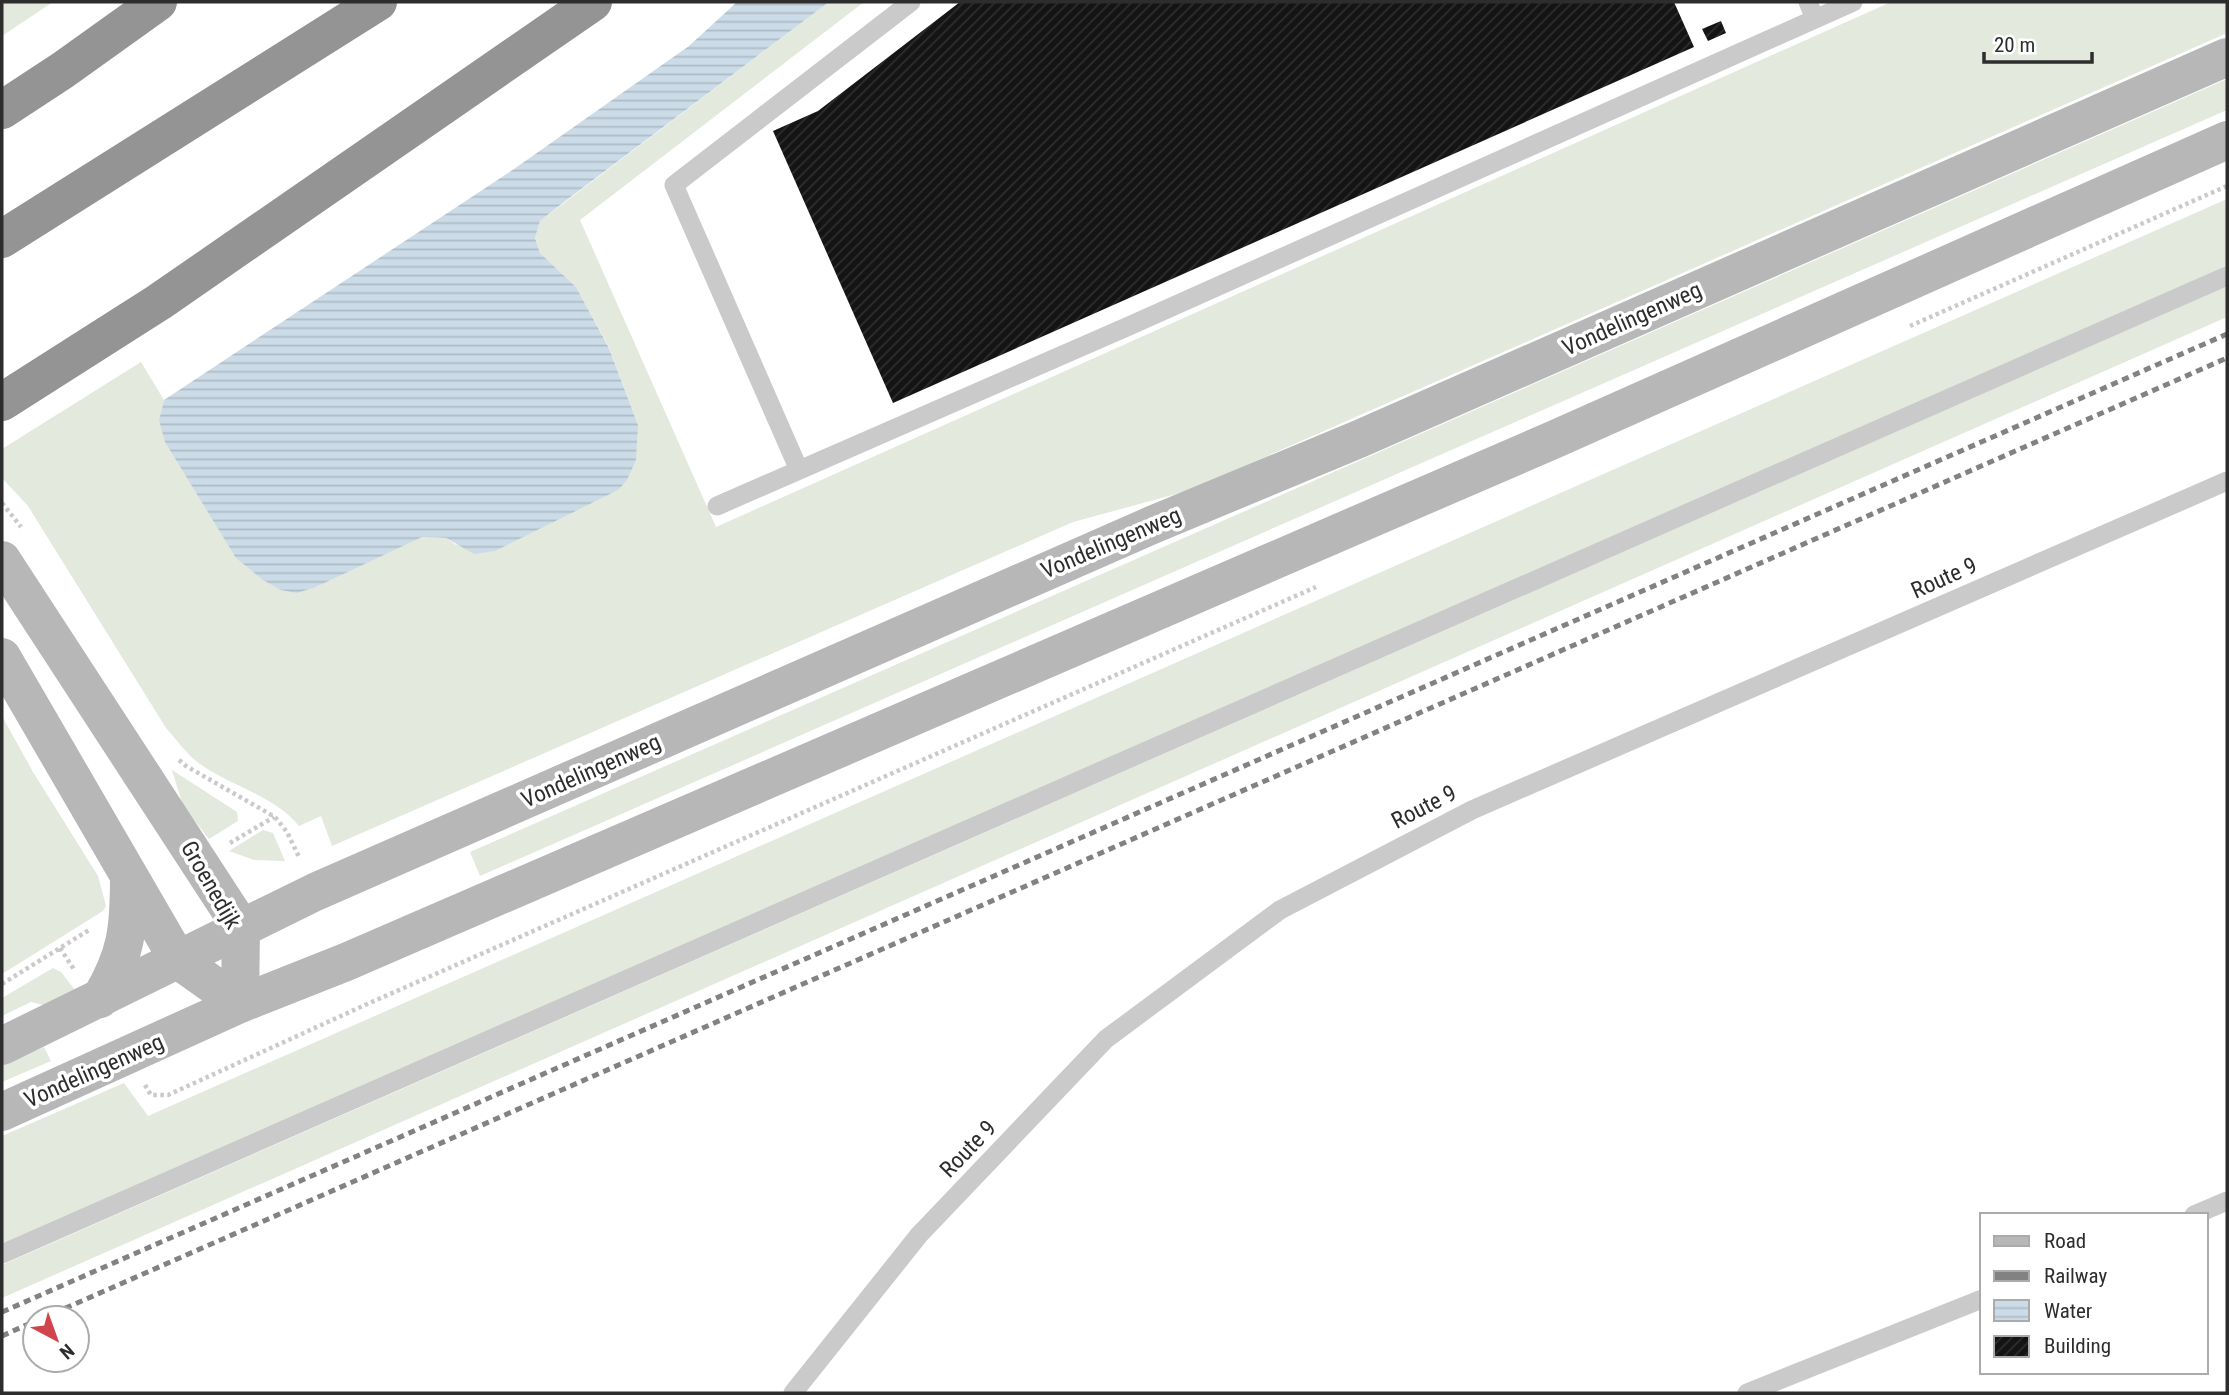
<svg xmlns="http://www.w3.org/2000/svg" width="2229" height="1395" font-family="'Roboto Condensed',sans-serif">
<style>
.grass{fill:#e3e9dc}
.water{fill:url(#water-rules)}
.building{fill:url(#building-hatch)}
.lines{fill:none;stroke-linecap:round;stroke-linejoin:round}
.path{stroke:#cacaca;stroke-width:4.5;stroke-dasharray:3.5 3.5;stroke-linecap:butt}
.lane{stroke:#cacaca;stroke-width:19}
.secondary{stroke:#b7b7b7;stroke-width:38}
.highway{stroke:#949494;stroke-width:38}
.rail{stroke:#828282;stroke-width:5;stroke-dasharray:7 5;stroke-linecap:butt}
.labels{text-anchor:middle;dominant-baseline:central;stroke-width:7;stroke-linejoin:round;paint-order:stroke}
.street-label{font-size:23px;fill:#2d2d2d;stroke:#fff}
</style>
<defs>
<pattern id="water-rules" width="6" height="5" patternUnits="userSpaceOnUse" patternTransform="scale(1.75)"><rect width="6" height="5" fill="#cbdbe7"/><path d="M0 2.5h6" fill="none" stroke="#afbcc6"/></pattern>
<pattern id="building-hatch" width="6" height="6" patternUnits="userSpaceOnUse" patternTransform="scale(1.75)"><rect width="6" height="6" fill="#141414"/><path d="M-1 1l2-2M0 6l6-6M5 7l2-2" fill="none" stroke="#2e2e2e"/></pattern>
</defs>
<rect width="100%" height="100%" fill="#fff"/>
<path class="grass" d="M2 2H53L2 36Z
M829 2H864L580 220 716 527 1891 2H2227V33L1222 476 1180 493 1073 522 332 846 321 816 299 826C273 794 228 786 196 761 185 752 176 739 166 728L28 506 2 478V449L141 362 164 400 159 420 316 587 421 537 446 538 456 545 638 425 609 347 576 287 540 253 535 238 540 221Z
M2227 79V110L480 876 470 852Z
M2227 199V266L2 1245V1136L124 1083 148 1116Z
M2227 286V317L2 1298V1265Z
M2 716 33 772 98 876 106 906 103 911 2 974Z
M172 770 237 812 238 821 209 839 183 806Z
M263 830 273 833 285 861 254 860 229 851Z
M53 968 61 972 75 990 55 1008 31 1002 2 1016V998Z
M44 1047 51 1061 2 1082V1065Z"/>
<path class="water" d="M737 2H829L564 202 540 221 535 238 540 253 576 287 609 348 638 425 636 460 627 480 618 490 495 551 474 554 446 538 422 537 316 587 297 593 281 590 263 580 236 558 165 442 159 420 164 400 514 169 689 46Z"/>
<path class="building" d="M960 2H1674L1694 47 893 403 773 131 818 111Z
M1721 21 1726 33 1708 41 1702 29Z"/>
<g class="lines">
<path class="path" d="M1910 326 2227 186
M2 503 21 527
M179 760 186 766 275 817 287 832 299 857
M230 843 274 817
M60 948 75 971
M2 984 89 930
M145 1085 151 1095H168L365 1005 1316 587"/>
<path class="lane" d="M1808 2 1815 19
M799 470 674 185 911 2
M717 506 1129 326 1853 2
M2194 1215 2227 1201
M2 1254 2227 276
M793 1393 919 1235 1106 1039 1280 910 1472 810 2227 481
M1747 1393 1982 1299"/>
<path class="secondary" d="M2 560 241 927 240 1004
M2 657 178 960 240 1004
M100 999C127 954 129 928 129 876
M2 1046 315 892 1152 525 1359 439 2227 57
M2 1112 240 1004 346 962 1553 440 2227 140"/>
<path class="highway" d="M2 110 63 70 158 2
M2 239 378 2
M2 402 159 302 593 2"/>
<path class="rail" d="M2 1312 2227 334
M43 1318 2227 358
M2 1336 35 1321"/>
</g>
<g class="labels">
<g class="street-label">
<text transform="translate(1632 319) rotate(-24)">Vondelingenweg</text>
<text transform="translate(1111 543) rotate(-23)">Vondelingenweg</text>
<text transform="translate(1944 578) rotate(-24)">Route 9</text>
<text transform="translate(591 771) rotate(-24)">Vondelingenweg</text>
<text transform="translate(1424 807) rotate(-27)">Route 9</text>
<text transform="translate(211 885) rotate(60)">Groenedijk</text>
<text transform="translate(94 1071) rotate(-24)">Vondelingenweg</text>
<text transform="translate(968 1149) rotate(-46)">Route 9</text>
</g>
</g>
<rect width="2229" height="1395" fill="none" stroke="#2d2d2d" stroke-width="7"/>
<rect x="1980" y="1213" width="228" height="161" fill="#ffffff" stroke="#ababab" stroke-width="2"/>
<rect x="1994" y="1236" width="35" height="10" fill="#b7b7b7" stroke="#ababab" stroke-width="2"/>
<text x="2044" y="1248" font-size="21" fill="#2d2d2d">Road</text>
<rect x="1994" y="1271" width="35" height="10" fill="#828282" stroke="#ababab" stroke-width="2"/>
<text x="2044" y="1283" font-size="21" fill="#2d2d2d">Railway</text>
<rect x="1994" y="1300" width="35" height="21" fill="url(#water-rules)" stroke="#ababab" stroke-width="2"/>
<text x="2044" y="1318" font-size="21" fill="#2d2d2d">Water</text>
<rect x="1994" y="1336" width="35" height="21" fill="url(#building-hatch)" stroke="#ababab" stroke-width="2"/>
<text x="2044" y="1353" font-size="21" fill="#2d2d2d">Building</text>
<g transform="translate(56 1339) rotate(139)"><circle r="33" fill="#ffffff" stroke="#ababab" stroke-width="2"/>
<path d="M0-5L12 26L0 18L-12 26Z" fill="#d0444b"/>
<text y="-10" font-size="19" font-weight="bold" text-anchor="middle" fill="#2d2d2d">N</text>
</g>
<path d="M1984 52v10h108v-10" fill="none" stroke="#2d2d2d" stroke-width="3.5"/>
<text x="1994" y="52" font-size="21" fill="#2d2d2d" stroke="#ffffff" stroke-width="5" paint-order="stroke">20 m</text>
</svg>
